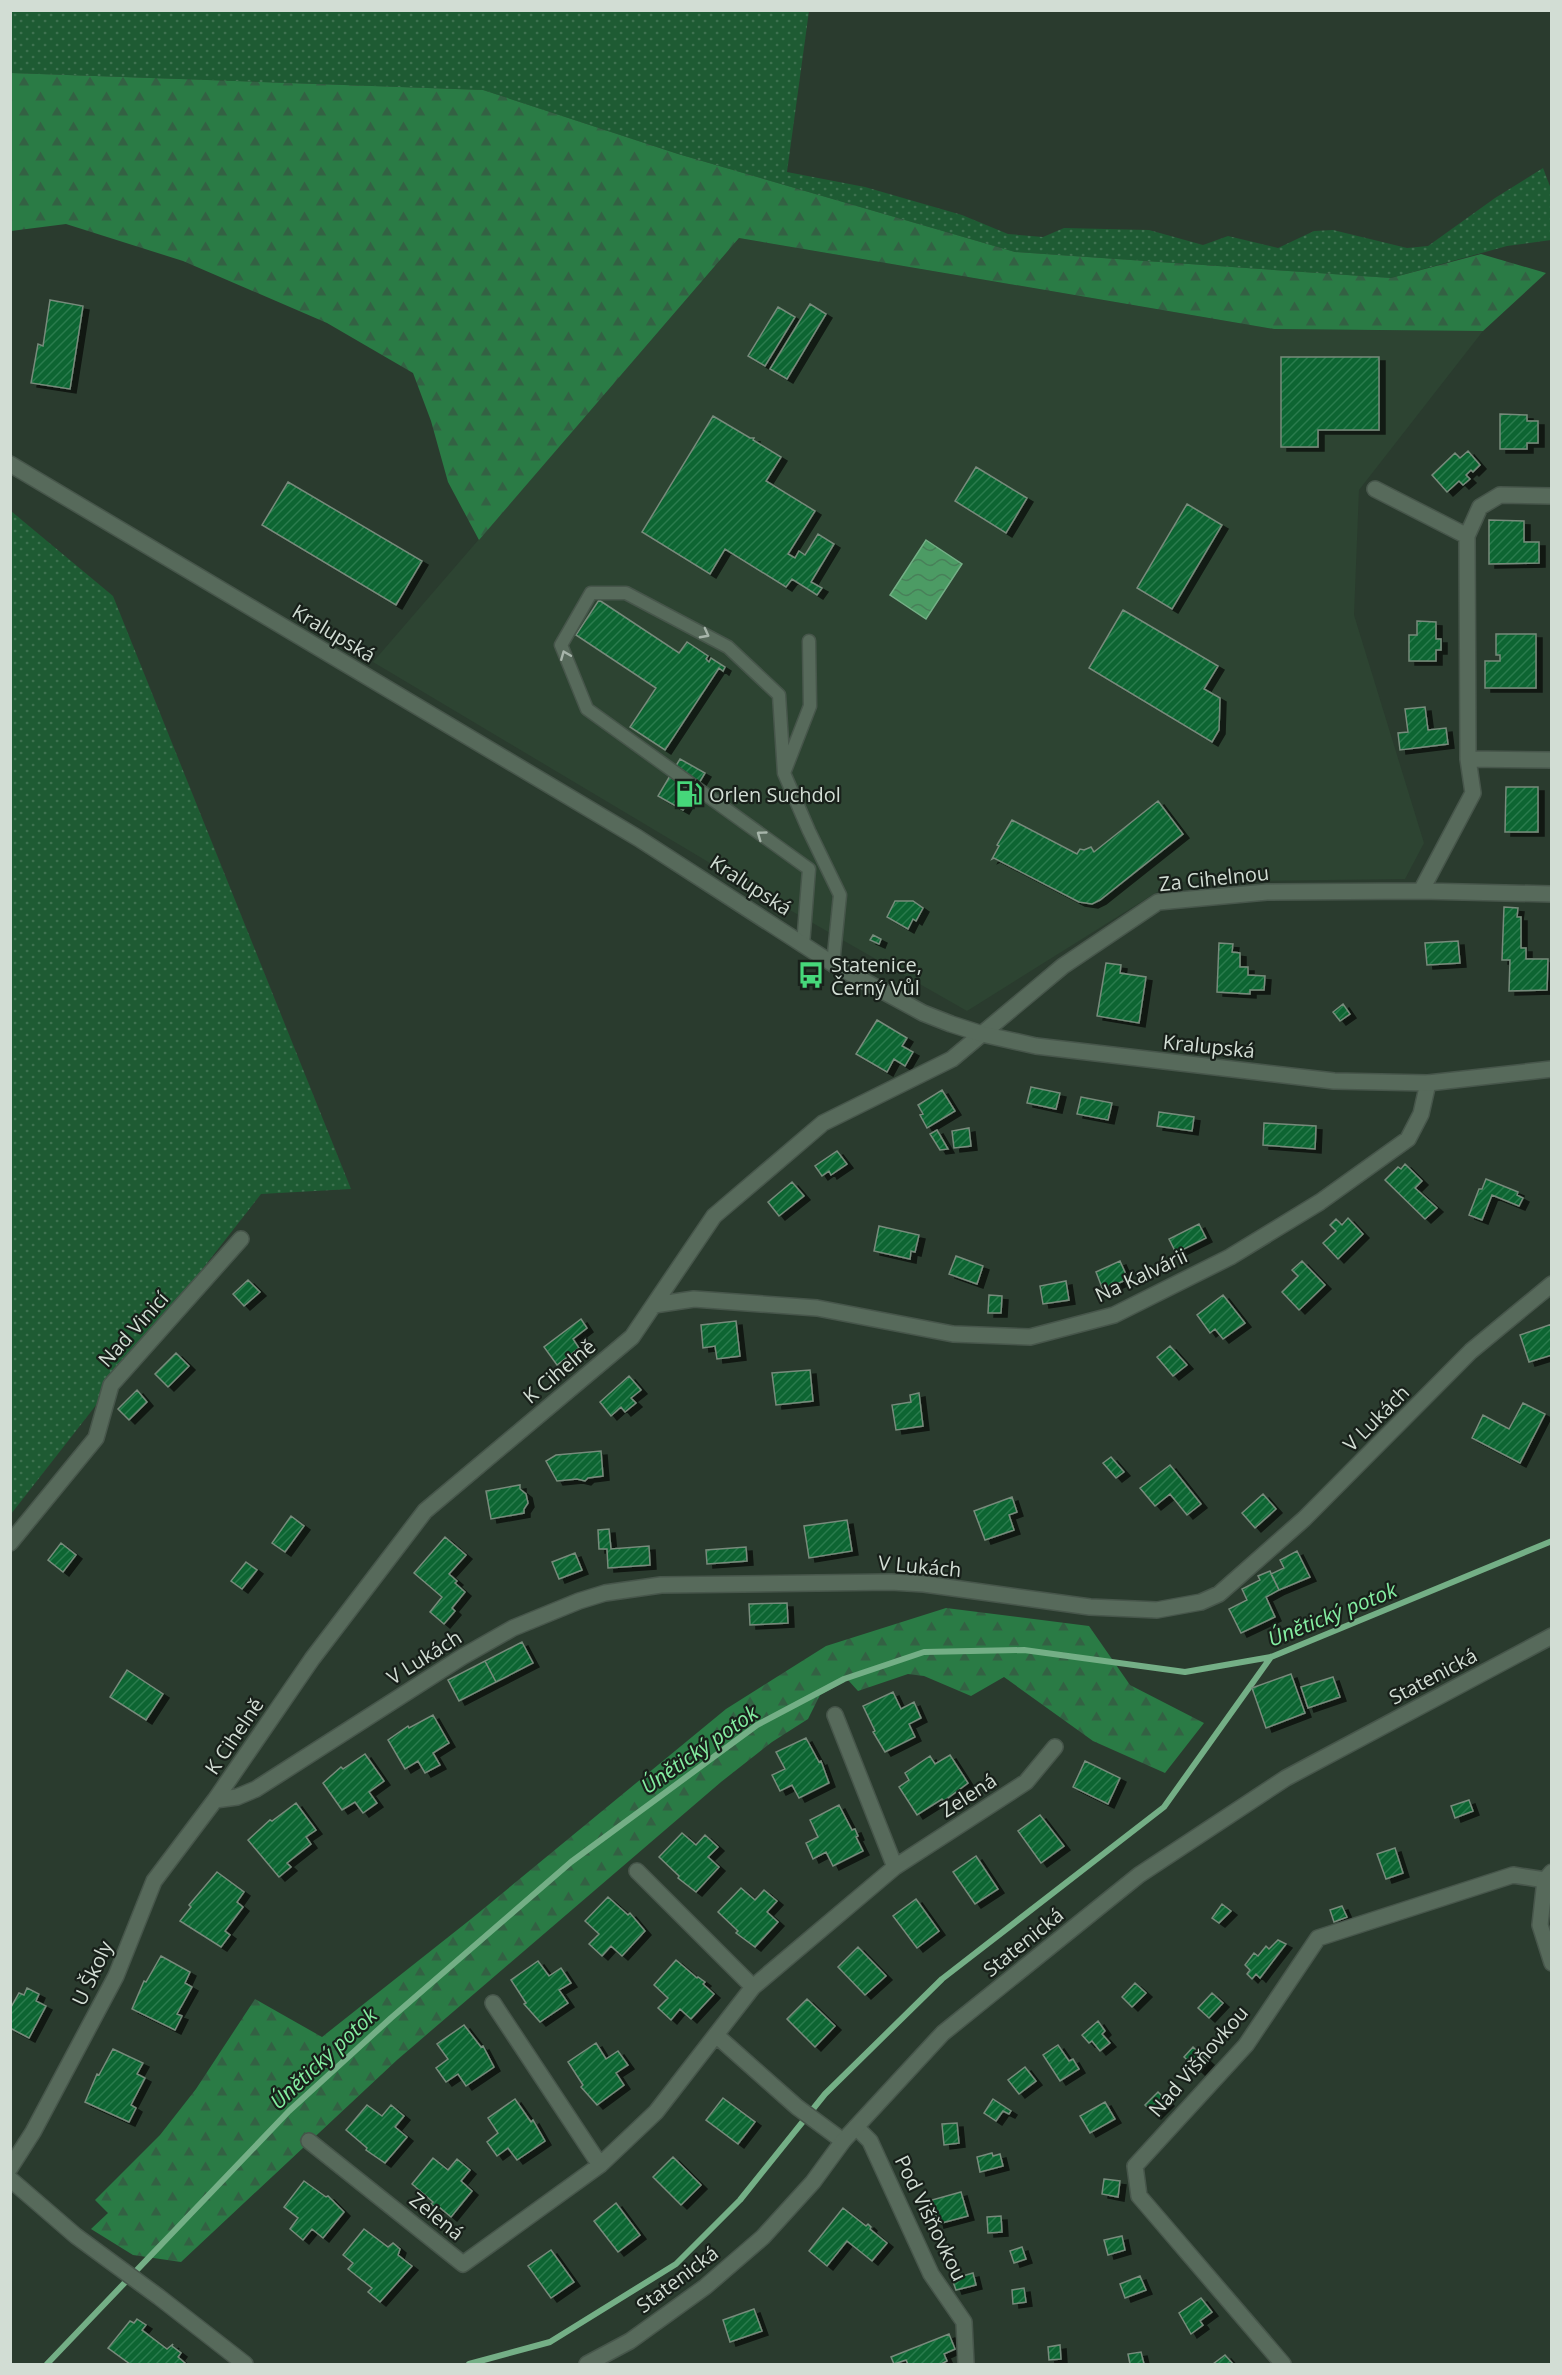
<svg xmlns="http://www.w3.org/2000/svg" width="1562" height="2375" font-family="'Open Sans',sans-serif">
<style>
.built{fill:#2d4432}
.grass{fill:url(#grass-dots)}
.forest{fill:url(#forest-firs)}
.water{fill:url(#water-waves);stroke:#74af86;stroke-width:1.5}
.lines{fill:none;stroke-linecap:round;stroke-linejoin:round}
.stream{stroke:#74af86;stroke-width:6}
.building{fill:url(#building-hatch);stroke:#778b7b;stroke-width:1.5;filter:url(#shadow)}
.lane-casing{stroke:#47564b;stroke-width:15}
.street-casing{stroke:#47564b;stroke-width:18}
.secondary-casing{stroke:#47564b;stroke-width:18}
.lane{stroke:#576a5b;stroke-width:12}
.street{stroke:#576a5b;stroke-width:15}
.secondary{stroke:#576a5b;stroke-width:15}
.oneway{stroke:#a7b5aa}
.labels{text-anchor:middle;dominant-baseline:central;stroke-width:4.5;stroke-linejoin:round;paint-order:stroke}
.street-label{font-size:20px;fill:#d2ddd4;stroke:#18201a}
.poi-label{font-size:20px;fill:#d2ddd4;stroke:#18201a;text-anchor:start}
.water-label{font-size:21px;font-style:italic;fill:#84eda1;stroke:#18201a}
</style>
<defs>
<pattern id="grass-dots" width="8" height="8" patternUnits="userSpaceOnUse" patternTransform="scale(1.5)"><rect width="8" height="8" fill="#1e5b33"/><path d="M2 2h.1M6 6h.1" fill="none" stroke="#3e7250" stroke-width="1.8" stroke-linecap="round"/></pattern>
<pattern id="forest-firs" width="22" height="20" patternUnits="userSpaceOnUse" patternTransform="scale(1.5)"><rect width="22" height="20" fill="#2a7b45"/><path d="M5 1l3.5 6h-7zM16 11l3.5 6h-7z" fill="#336143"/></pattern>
<pattern id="water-waves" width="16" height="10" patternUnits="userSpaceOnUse" patternTransform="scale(1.5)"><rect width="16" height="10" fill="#4c9b64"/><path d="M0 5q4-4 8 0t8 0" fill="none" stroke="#488059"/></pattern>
<pattern id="building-hatch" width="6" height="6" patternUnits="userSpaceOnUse" patternTransform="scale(1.5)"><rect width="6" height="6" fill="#096531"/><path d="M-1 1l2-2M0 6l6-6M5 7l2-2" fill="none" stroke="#2c7b4e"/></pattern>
<filter id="shadow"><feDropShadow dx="6" dy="4" stdDeviation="0" flood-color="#0009"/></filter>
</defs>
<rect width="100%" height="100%" fill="#2a3b2e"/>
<path class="built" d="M739 238 1274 329 1483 331 1359 490 1354 615 1424 843 1405 879 1173 882 967 1011 767 897 373 662Z"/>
<path class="grass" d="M11 11H809L787 172 865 187 962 215 1008 234 1043 237 1064 228 1149 230 1203 245 1228 236 1278 248 1314 231 1333 230 1407 248 1428 246 1495 198 1543 168 1551 189V240L1507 246 1391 278 1015 252 678 154 483 90 11 73Z
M11 511 113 596 351 1189 261 1194 11 1514Z"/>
<path class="forest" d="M11 73 483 90 678 154 1015 252 1391 278 1481 254 1546 273 1483 331 1274 329 739 238 479 540 448 482 431 421 413 373 327 323 183 261 66 224 11 231Z
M946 1608 1089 1626 1130 1685 1204 1723 1165 1773 1093 1741 1004 1677 971 1696 924 1676 908 1674 858 1691 848 1680 820 1695 808 1719 772 1742 721 1782 397 2060 181 2262 133 2255 91 2229 108 2213 95 2200 160 2135 196 2089 255 1999 322 2037 471 1919 726 1709 826 1646Z"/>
<path class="water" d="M926 540 962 564 926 619 890 595Z"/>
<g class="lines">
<path class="stream" d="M47 2364 289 2111 391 2018 571 1862 757 1725 844 1679 924 1652 1024 1650 1185 1672 1271 1657 1552 1541
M469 2364 550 2342 676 2264 740 2200 825 2094 942 1979 1164 1807 1271 1657"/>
</g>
<path class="building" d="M50 300 83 306 70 389 31 383 38 344 43 346Z
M810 304 826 314 787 379 770 369Z
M778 307 795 317 765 366 748 356Z
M1281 357H1379V430H1318V447H1281Z
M1500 414 1527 415V421H1538V443H1527V449H1500Z
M713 416 750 438H754L753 440 781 457 766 481 815 511 788 554 795 558 799 551 805 555 818 534 834 544 811 582 822 588 817 595 792 579 786 587 725 549 710 574 642 532Z
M1468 451 1480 465 1473 472 1471 470 1466 475 1470 479 1463 485 1459 481 1447 492 1432 475 1455 453 1460 458Z
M976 467 1027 498 1006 533 955 501Z
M288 482 422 561 396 605 262 525Z
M1187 504 1222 525 1172 609 1137 588Z
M1489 520 1524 521V542H1539V563L1489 564Z
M599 600 679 653 687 642 708 656 706 659 709 662 711 658 725 667 723 671 719 668 665 750 630 727 656 688 576 635Z
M1123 610 1218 666 1204 689 1220 698 1219 730 1212 742 1089 668Z
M1417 621 1436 622V639H1441V650H1436V661H1409V635H1417Z
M1496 634H1536V688H1485V661H1500V655H1496Z
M1425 707 1428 730 1446 728 1448 744 1400 750 1398 733 1408 732 1405 709Z
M680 759 705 773 683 810 658 796Z
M1506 787H1538V832H1505Z
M1158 801 1183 834 1100 900 1092 904 1079 902 994 858 992 859 999 846 997 845 1012 820 1077 854 1080 849 1084 850 1091 847 1094 852Z
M895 901H913L923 908 916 921 913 919 908 929 887 917Z
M1504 907 1518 908 1517 917H1521V948H1526V959H1548L1547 990 1509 991 1510 960H1502Z
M873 935 881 939 879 944 870 940Z
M1458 941 1460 963 1427 965 1425 943Z
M1219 943 1233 944 1232 952 1240 953V967H1248V975L1265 976 1264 990H1250V994L1217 992Z
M1106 963 1121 965 1120 973 1146 977 1139 1023 1097 1016Z
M1343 1004 1350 1014 1340 1021 1333 1012Z
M877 1020 907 1038 902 1046 913 1052 905 1066 894 1059 887 1072 856 1054Z
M1031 1087 1060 1093 1056 1109 1027 1103Z
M942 1090 955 1111 927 1128 920 1115 923 1114 918 1105Z
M1081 1097 1112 1103 1108 1120 1077 1114Z
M1159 1112 1194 1117 1192 1131 1157 1126Z
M1264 1123 1316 1126 1315 1149 1263 1145Z
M969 1128 971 1146 954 1148 952 1131Z
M937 1130 948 1149 940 1150 930 1134Z
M837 1151 847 1164 831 1175 829 1171 822 1176 815 1166Z
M1405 1164 1422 1181 1415 1188 1437 1208 1425 1219 1385 1180 1398 1167 1401 1169Z
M1486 1179 1518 1192 1517 1195 1523 1198 1519 1206 1492 1195 1482 1220 1469 1215 1479 1189H1482Z
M792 1182 804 1196 779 1216 768 1202Z
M1348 1218 1363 1234 1338 1259 1323 1243 1336 1231 1330 1225 1336 1219 1342 1225Z
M1199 1224 1206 1238 1176 1253 1169 1239Z
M879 1226 919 1235 915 1252 911 1251 910 1259 874 1251Z
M956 1256 983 1266 977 1284 949 1274Z
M1120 1261 1128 1279 1103 1290 1096 1272Z
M1302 1261 1325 1285 1299 1310 1282 1292 1298 1276 1292 1270Z
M248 1280 260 1292 244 1306 233 1294Z
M1066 1281 1069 1300 1043 1304 1040 1286Z
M989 1295 1002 1296 1001 1313H988Z
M1223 1295 1245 1323 1223 1339 1215 1329 1210 1333 1197 1315Z
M581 1319 587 1328 573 1339 579 1348 557 1365 544 1347Z
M736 1321 740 1356 717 1359 715 1346 703 1348 701 1325Z
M1552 1324V1355L1529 1362 1520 1335Z
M1170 1346 1187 1365 1173 1376 1157 1357Z
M176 1353 189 1366 168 1387 155 1374Z
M810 1370 813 1401 776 1405 772 1373Z
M629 1376 641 1390 631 1398 636 1403 625 1412 621 1407 611 1416 600 1402Z
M137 1390 147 1402 129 1420 118 1409Z
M919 1393 923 1426 896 1430 892 1405 911 1402 910 1395Z
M1523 1403 1545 1414 1520 1463 1472 1438 1483 1415 1509 1429Z
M601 1451 603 1476 588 1478 585 1481 577 1479 557 1481 546 1461 556 1455Z
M1111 1457 1124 1472 1116 1478 1103 1463Z
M1170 1465 1201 1504 1187 1515 1170 1494 1155 1506 1140 1488Z
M520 1485V1489L526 1494 528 1503 524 1509V1513L491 1519 486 1491Z
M1263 1494 1276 1509 1255 1528 1242 1513Z
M1012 1497 1017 1512 1009 1515 1014 1530 985 1540 974 1511Z
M291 1516 304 1526 285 1552 272 1543Z
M847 1520 852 1551 809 1558 804 1526Z
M609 1529 611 1549 649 1546 650 1565 608 1568 607 1549H599L598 1530Z
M445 1537 466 1555 449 1574 457 1581 455 1583 465 1592 452 1608 455 1611 444 1624 430 1612 442 1597 414 1573Z
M61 1543 76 1555 63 1572 48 1560Z
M746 1547 747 1561 707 1564 706 1550Z
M1297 1551 1310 1577 1279 1590 1271 1574 1284 1568 1280 1560Z
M575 1553 582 1570 559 1579 552 1562Z
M246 1562 257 1570 242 1589 231 1581Z
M1270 1571 1279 1590 1266 1597 1275 1617 1241 1633 1229 1609 1247 1600 1242 1589 1260 1580 1258 1576Z
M787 1603 788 1623 750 1625 749 1604Z
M522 1642 533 1663 496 1682 485 1661Z
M485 1661 496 1682 459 1701 448 1680Z
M127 1670 163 1694 146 1720 110 1697Z
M1291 1674 1305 1713 1266 1728 1252 1688Z
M1333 1677 1340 1697 1308 1708 1301 1687Z
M893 1692 901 1709 914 1702 921 1718 909 1724 915 1737 885 1752 873 1732 875 1731 863 1706Z
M433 1715 449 1743 433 1753 440 1765 425 1773 418 1761 405 1769 388 1740 408 1726 409 1728Z
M806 1738 819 1762 821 1761 829 1783 799 1798 792 1785 780 1791 772 1775 785 1769 776 1752Z
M365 1754 384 1781 369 1792 377 1803 363 1813 355 1802 342 1810 323 1783 341 1767 343 1769Z
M950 1755 968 1783 944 1801 942 1799 917 1815 899 1787 909 1780 905 1773 930 1756 935 1764Z
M1085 1761 1120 1778 1108 1804 1073 1787Z
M1469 1800 1473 1811 1455 1818 1451 1806Z
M296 1803 316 1830 306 1837 311 1844 287 1863 291 1867 279 1877 248 1840 270 1820 272 1821Z
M839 1805 852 1830 855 1829 858 1836 856 1837 863 1851 833 1866 826 1852 813 1859 806 1843 818 1837 810 1820Z
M1040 1815 1064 1846 1041 1863 1018 1831Z
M682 1833 696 1845 705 1835 718 1847 708 1857 719 1867 696 1892 678 1878 679 1876 659 1857Z
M1395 1848 1403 1873 1386 1879 1377 1854Z
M976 1856 998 1889 975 1904 953 1872Z
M217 1872 244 1892 237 1902 243 1907 225 1931 230 1935 221 1947 180 1921 191 1907 189 1905Z
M741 1888 755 1900 764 1890 777 1901 767 1912 778 1922 755 1947 736 1933 738 1931 718 1912Z
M608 1897 628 1915 630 1913 645 1931 622 1956 611 1946 602 1956 589 1944 599 1934 585 1921Z
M916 1899 939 1931 917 1948 893 1916Z
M1222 1904 1231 1911 1219 1923 1212 1918Z
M1342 1906 1347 1917 1334 1922 1330 1910Z
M1278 1940 1286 1944 1260 1978 1256 1974 1252 1979 1247 1974 1250 1970 1245 1965 1254 1953 1258 1956 1266 1946 1269 1949Z
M858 1947 886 1976 865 1995 838 1967Z
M161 1956 190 1972 185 1983 192 1987 177 2014 182 2016 175 2030 132 2009 144 1981 146 1982Z
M676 1960 697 1978 698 1977 705 1982 703 1984 714 1994 691 2019 680 2009 671 2020 658 2008 668 1998 654 1985Z
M538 1961 549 1976 561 1968 571 1983 559 1990 568 2003 540 2022 524 2004 526 2003 511 1980Z
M1135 1983 1146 1993 1132 2007 1122 1997Z
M27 1988 39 1994 36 2001 46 2006 29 2038 10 2028V2009L19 1993 24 1995Z
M1212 1993 1223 2003 1209 2018 1198 2008Z
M807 1999 835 2026 815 2047 787 2019Z
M1098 2021 1105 2031 1102 2034 1110 2043 1100 2051 1092 2041 1089 2043 1082 2035Z
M464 2025 481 2047 483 2046 494 2067 466 2086 458 2074 446 2082 436 2068 448 2059 437 2044Z
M596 2043 606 2059 618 2051 628 2065 616 2073 624 2085 597 2105 581 2087 583 2085 568 2062Z
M1058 2045 1069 2061 1073 2059 1079 2069 1060 2081 1043 2055Z
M1193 2047 1208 2061 1199 2071 1184 2057Z
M113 2049 143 2063 137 2074 145 2078 131 2105 136 2108 129 2122 85 2102 97 2074 99 2075Z
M1025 2067 1036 2081 1019 2094 1008 2080Z
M1158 2092 1168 2102 1155 2115 1145 2105Z
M723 2098 755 2122 738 2144 706 2120Z
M515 2099 531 2122 533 2120 545 2141 517 2160 508 2148 497 2156 487 2142 498 2133 488 2118Z
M993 2099 1011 2111 1009 2114 1003 2111 996 2121 984 2113Z
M1105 2102 1115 2119 1090 2133 1080 2116Z
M367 2105 382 2116 391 2105 404 2116 395 2127 407 2137 385 2163 366 2150 367 2148 346 2130Z
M957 2123 959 2143 944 2145 942 2124Z
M992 2153 993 2156 1000 2154 1003 2166 980 2172 977 2157Z
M673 2157 701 2185 681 2205 653 2177Z
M433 2158 448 2170 457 2159 470 2170 461 2181 472 2191 451 2217 439 2207 438 2209 431 2204 433 2202 412 2184Z
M1104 2179 1120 2181 1118 2197 1102 2194Z
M304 2181 326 2197 328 2196 344 2212 323 2238 312 2229 303 2240 290 2229 298 2218 284 2207Z
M961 2192 968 2216 938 2224 932 2200Z
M616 2203 640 2235 618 2252 594 2221Z
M843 2208 866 2226 868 2224 871 2227 870 2229 887 2243 872 2261 847 2241 827 2266 809 2251Z
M1001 2216 1002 2232 988 2233 987 2217Z
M364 2229 388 2247 393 2243 400 2249 398 2255 412 2266 380 2302 368 2292 372 2288 348 2269 353 2263 343 2255Z
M1122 2236 1125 2250 1108 2255 1104 2240Z
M1022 2247 1026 2259 1014 2263 1010 2251Z
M551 2250 574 2282 551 2298 528 2266Z
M973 2273 976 2285 956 2290 952 2279Z
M1140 2276 1146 2290 1125 2298 1120 2284Z
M1024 2288 1026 2302 1013 2304 1012 2290Z
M1201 2298 1212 2312 1200 2321 1203 2325 1191 2334 1179 2313Z
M754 2309 762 2331 730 2342 723 2320Z
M137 2319 146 2325 142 2330 167 2349 173 2344 172 2346 181 2353 178 2357 185 2363 184 2364H130L108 2348 130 2321 134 2323Z
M949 2334 955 2349 944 2354 947 2361 941 2364H908L906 2360 894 2364 891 2357Z
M1060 2345 1061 2359 1049 2360 1048 2347Z
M1141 2352 1144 2364H1130L1128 2354Z
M1225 2355 1233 2364H1213Z"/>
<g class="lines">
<defs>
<path id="lane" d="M809 641 810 706 784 773 809 831 840 895 833 964
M784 773 779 695 728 647 626 593H591L561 645 587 709 809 869 803 945"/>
<path id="street" d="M1375 489 1467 536
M1468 759 1552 760
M1421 891 1473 793 1468 759 1467 536 1480 507 1500 495 1552 496
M654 1305 694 1299 817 1308 953 1334 1030 1337 1114 1315 1230 1257 1320 1202 1408 1139 1421 1114 1428 1083
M10 1543 96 1438 111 1385 241 1239
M835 1715 895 1867
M215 1800 237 1797 256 1789 462 1657 513 1628 579 1601 605 1593 661 1585 891 1582 924 1584 1090 1607 1157 1610 1201 1602 1219 1594 1304 1519 1471 1351 1552 1284
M637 1871 753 1987
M493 2003 600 2165
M717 2036 797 2107 843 2141
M856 2127 870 2141 931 2274 964 2322 966 2364
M309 2141 463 2264 600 2165 656 2112 753 1987 895 1867 1026 1782 1055 1747
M10 2168 33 2132 116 1976 154 1881 215 1800 312 1659 425 1511 632 1337 714 1216 823 1123 952 1059 1063 966 1158 902 1267 892 1421 891 1552 894
M10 2179 76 2236 159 2297 245 2364
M1283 2364 1139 2196 1135 2166 1246 2045 1318 1938 1513 1875 1545 1880"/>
<path id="secondary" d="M10 464 638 838 833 964 923 1013 951 1024 982 1034 1036 1046 1334 1081 1428 1083 1552 1069
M1552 1872 1545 1880 1540 1925 1552 1963
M587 2364 630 2341 705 2287 763 2237 813 2182 843 2141 943 2033 1139 1875 1286 1778 1552 1636"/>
</defs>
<use href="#lane" class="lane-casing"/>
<use href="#street" class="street-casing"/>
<use href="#secondary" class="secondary-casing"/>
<use href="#lane" class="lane"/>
<use href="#street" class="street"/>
<use href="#secondary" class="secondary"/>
</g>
<defs><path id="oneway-chevron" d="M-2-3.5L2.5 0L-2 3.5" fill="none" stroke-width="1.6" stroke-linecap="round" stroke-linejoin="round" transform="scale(1.5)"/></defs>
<g class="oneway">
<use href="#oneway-chevron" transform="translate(705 634) rotate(28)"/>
<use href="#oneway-chevron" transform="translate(565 655) rotate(-112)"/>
<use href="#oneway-chevron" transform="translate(761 835) rotate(-144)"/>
</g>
<defs>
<symbol id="fuel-bare" viewBox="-9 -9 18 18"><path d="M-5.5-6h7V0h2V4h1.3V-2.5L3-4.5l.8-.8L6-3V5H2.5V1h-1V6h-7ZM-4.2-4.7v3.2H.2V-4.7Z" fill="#46d77a" stroke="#18201a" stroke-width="2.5" paint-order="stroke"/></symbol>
<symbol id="bus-bare" viewBox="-9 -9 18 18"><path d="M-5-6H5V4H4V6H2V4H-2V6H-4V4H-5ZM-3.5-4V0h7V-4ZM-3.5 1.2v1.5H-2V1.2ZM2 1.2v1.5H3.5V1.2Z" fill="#46d77a" stroke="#18201a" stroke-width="2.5" paint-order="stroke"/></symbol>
</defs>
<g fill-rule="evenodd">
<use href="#fuel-bare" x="670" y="775" width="38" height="38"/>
<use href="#bus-bare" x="792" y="956" width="38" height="38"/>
</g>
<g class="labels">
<g class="street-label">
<text transform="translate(334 633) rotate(31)">Kralupská</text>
<text transform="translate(1214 878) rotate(-6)">Za Cihelnou</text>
<text transform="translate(751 885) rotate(33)">Kralupská</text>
<text transform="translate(1209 1046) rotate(6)">Kralupská</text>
<text transform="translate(1141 1275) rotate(-25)">Na Kalvárii</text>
<text transform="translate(133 1329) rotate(-48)">Nad Vinicí</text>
<text transform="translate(559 1371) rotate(-40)">K Cihelně</text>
<text transform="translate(1376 1418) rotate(-45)">V Lukách</text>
<text transform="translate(920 1566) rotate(5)">V Lukách</text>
<text transform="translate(424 1657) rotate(-32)">V Lukách</text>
<text transform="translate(1433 1676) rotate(-28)">Statenická</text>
<text transform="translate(234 1736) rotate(-56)">K Cihelně</text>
<text transform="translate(968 1795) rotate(-33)">Zelená</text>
<text transform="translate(1023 1942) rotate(-39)">Statenická</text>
<text transform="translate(92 1973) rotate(-65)">U Školy</text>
<text transform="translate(1198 2061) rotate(-49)">Nad Višňovkou</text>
<text transform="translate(437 2216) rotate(39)">Zelená</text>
<text transform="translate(931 2218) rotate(64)">Pod Višňovkou</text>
<text transform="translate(677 2279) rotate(-37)">Statenická</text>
</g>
<g class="poi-label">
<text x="709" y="794">Orlen Suchdol</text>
<text x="831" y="964">Statenice,<tspan x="831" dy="23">Černý Vůl</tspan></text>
</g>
<g class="water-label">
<text transform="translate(1332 1614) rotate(-22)">Únětický potok</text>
<text transform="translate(699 1749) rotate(-35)">Únětický potok</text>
<text transform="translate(323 2058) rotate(-43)">Únětický potok</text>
</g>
</g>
<rect width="1562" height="2375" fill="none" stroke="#d2ddd4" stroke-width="24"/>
</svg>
